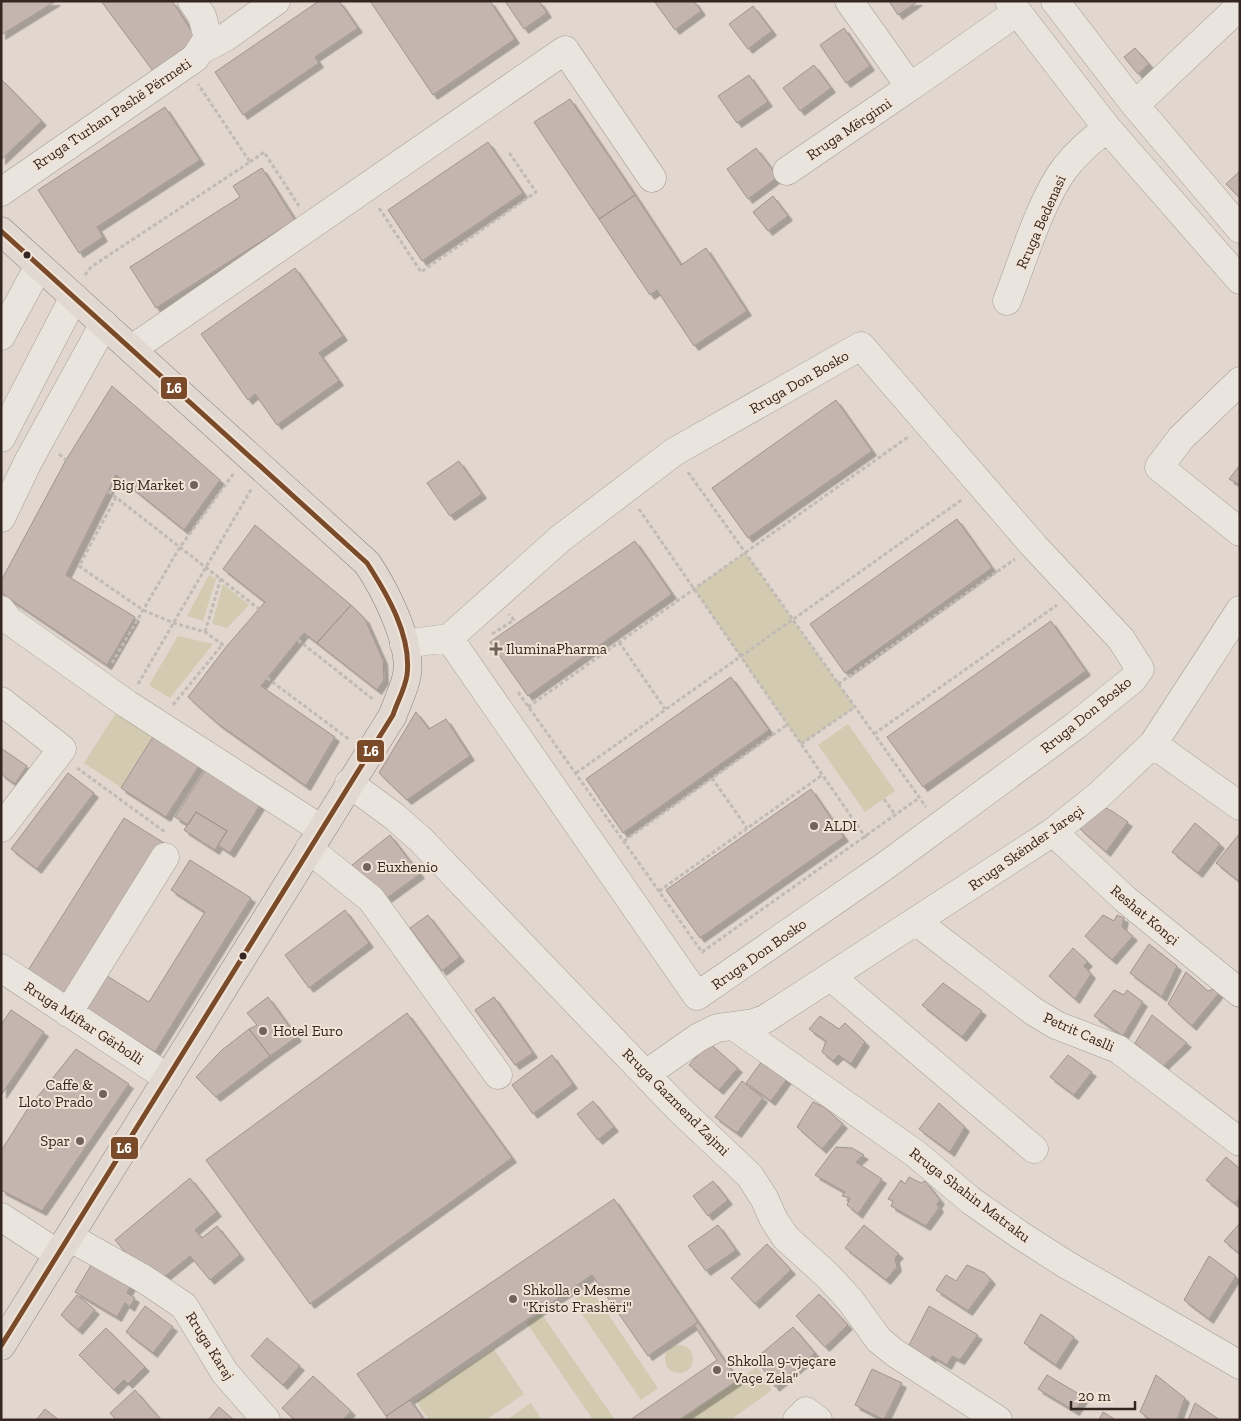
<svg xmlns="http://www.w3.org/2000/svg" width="1241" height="1421" font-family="'Zilla Slab',serif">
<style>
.green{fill:#d2cbb2}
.building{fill:#c4b6af;stroke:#a1948e;filter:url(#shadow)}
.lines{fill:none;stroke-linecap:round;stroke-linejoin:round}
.minor-casing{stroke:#a69d97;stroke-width:29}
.major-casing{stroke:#8c837e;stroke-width:29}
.path{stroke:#c2bbb5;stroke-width:3;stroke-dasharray:4 2.5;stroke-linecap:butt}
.minor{stroke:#eae4de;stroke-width:28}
.major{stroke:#e1d9d1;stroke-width:28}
.bus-1-casing{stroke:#f1e3d5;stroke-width:9}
.bus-1{stroke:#7a4b2a;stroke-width:5}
.bus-dot{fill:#342620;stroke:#f1e3d5;stroke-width:2}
.poi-dot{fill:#71645d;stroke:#f1e3d5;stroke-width:2}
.labels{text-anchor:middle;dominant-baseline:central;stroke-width:4;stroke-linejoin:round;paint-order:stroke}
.street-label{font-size:15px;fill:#342620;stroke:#f1e3d5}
.poi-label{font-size:15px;fill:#342620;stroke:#f1e3d5;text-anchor:start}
.line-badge{stroke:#f1e3d5;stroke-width:2}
.badge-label{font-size:14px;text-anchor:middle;font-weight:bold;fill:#fff}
</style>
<defs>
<filter id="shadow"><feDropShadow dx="4.5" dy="4.5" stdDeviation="0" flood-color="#0004"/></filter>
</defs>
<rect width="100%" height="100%" fill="#e1d7ce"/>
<path class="green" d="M745 553 855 707 801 744 694 589Z
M209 575 216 579 203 621 187 616Z
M223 584 249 605 227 628 212 624Z
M178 636 213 644 170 698 149 685Z
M116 713 199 766 166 817 84 763Z
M848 724 895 791 865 812 818 745Z
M591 1289 658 1388 641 1400 573 1301Z
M541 1313 615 1420H593L526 1322Z
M665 1359a14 14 0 1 1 28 0a14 14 0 1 1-28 0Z
M494 1349 524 1394 486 1420H429L416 1401Z
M757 1367 772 1390 730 1420H679Z
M531 1403 542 1420H506Z"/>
<path class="building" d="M1 1H56L1 35Z
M101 1H172L197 39 153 71Z
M319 1H339L358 28 315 57 319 63 243 115 215 72Z
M370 1H490L515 39 433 95Z
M505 1H539L547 13 524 29Z
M654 1H694L701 11 675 30Z
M889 1H918L898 15Z
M753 6 772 31 748 49 729 24Z
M844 28 870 66 846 83 820 45Z
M1135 48 1149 64 1138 74 1124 57Z
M814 65 831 88 800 111 783 88Z
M749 75 768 102 737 123 718 96Z
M1 79 42 121 1 160Z
M570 99 635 195 599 219 534 122Z
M165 107 200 160 97 227 103 237 79 253 38 190Z
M488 142 523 193 422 261 388 210Z
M756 148 778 177 748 199 727 169Z
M262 168 295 220 156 308 130 267 240 197 233 186Z
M1240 171V198L1226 184Z
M635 195 681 265 706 248 747 311 694 346 657 290 650 295 599 219Z
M773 196 788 216 768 231 753 212Z
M295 268 343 336 319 353 339 381 277 425 255 394 248 400 201 334Z
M112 386 220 480 184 530 116 475 66 575 135 617 107 665 1 593V581L66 460Z
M836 400 872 451 748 538 712 488Z
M459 461 482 494 450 516 427 483Z
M1240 465V485L1229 479Z
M957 519 992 568 845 673 810 624Z
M255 525 351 605 317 643 304 633 261 686 335 737 306 786 217 723 188 697 226 647 265 602 223 569Z
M635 541 672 594 528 696 490 642Z
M351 605 365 619 383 660 384 680 377 690 317 643Z
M1051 621 1086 671 923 787 887 737Z
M731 677 769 730 623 833 586 779Z
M416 712 429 729 446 719 470 756 407 800 379 773Z
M153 737 199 766 166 817 121 788Z
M1 748 27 766 15 784 1 774Z
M207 767 262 802 230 853 218 845 227 831 196 812 188 825 175 817Z
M68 773 94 793 37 869 11 849Z
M811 789 844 837 700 938 666 890Z
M1093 802 1112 811 1128 822 1106 852 1079 828Z
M196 812 227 831 215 850 184 830Z
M124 818 164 843 68 997 27 972Z
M1195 823 1220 844 1198 873 1172 852Z
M1240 833V882L1216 863Z
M390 835 420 874 387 898 381 889 377 894 352 865Z
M190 860 251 898 155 1052 83 1007 104 974 149 1002 205 912 171 890Z
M345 910 369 943 309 988 285 955Z
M428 915 460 957 442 971 410 928Z
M1103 915 1114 921 1117 915 1124 918 1122 927 1133 936 1112 960 1085 936Z
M1149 944 1177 966 1162 997 1130 973Z
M1073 948 1088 962 1084 966 1091 974 1075 999 1049 976Z
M1186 972 1208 991 1214 989 1219 993 1192 1026 1168 1004Z
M943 983 982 1011 962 1037 922 1005Z
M1114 990 1124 995 1127 990 1143 1002 1123 1036 1094 1016Z
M268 997 297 1037 270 1056 249 1029 257 1025 247 1013Z
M494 997 533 1053 515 1065 475 1010Z
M11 1010 44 1032 2 1094 1 1025Z
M407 1013 512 1158 310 1304 206 1160Z
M1152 1015 1187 1043 1162 1067 1135 1043Z
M820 1016 839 1029 845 1023 865 1042 851 1064 839 1055 833 1061 822 1052 826 1041 809 1029Z
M249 1029 270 1056 216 1097 196 1077 222 1050Z
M709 1043 738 1068 719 1090 689 1065Z
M76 1049 129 1084 42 1211 1 1190V1151L27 1110Z
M552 1055 573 1084 533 1114 512 1085Z
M1068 1055 1092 1072 1074 1095 1050 1077Z
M762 1061 787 1079 771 1101 746 1083Z
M742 1081 763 1098 737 1133 715 1117Z
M593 1101 614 1127 598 1140 577 1114Z
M813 1102 824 1107 843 1124 822 1149 797 1127Z
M939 1103 965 1127 950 1152 919 1129Z
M836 1147 852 1148 864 1155 856 1162 882 1179 858 1214 847 1205 850 1198 842 1196 845 1192 815 1175Z
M1226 1157 1240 1169V1198L1234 1203 1206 1180Z
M909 1177 921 1183 925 1181 940 1200 937 1204 939 1208 926 1226 891 1206 893 1201 888 1199 901 1180 905 1184Z
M190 1178 217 1212 195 1230 202 1238 217 1226 240 1255 210 1280 190 1256 153 1286 115 1240Z
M713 1181 728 1200 708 1216 693 1196Z
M614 1199 698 1322 648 1356 592 1275 386 1416 357 1374Z
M1240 1223V1254L1224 1241Z
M718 1225 736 1250 706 1271 688 1246Z
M864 1225 899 1254 895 1258 897 1267 886 1280 845 1248Z
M767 1244 791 1270 755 1304 731 1278Z
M1209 1256 1236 1276 1209 1319 1184 1300Z
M96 1257 134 1280 127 1293 135 1298 130 1307 125 1303 117 1317 75 1292Z
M967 1265 985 1273 991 1280 968 1311 936 1290 946 1275 956 1281Z
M819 1294 848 1325 825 1347 796 1316Z
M77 1295 95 1310 78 1330 61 1315Z
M145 1306 173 1327 153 1353 126 1332Z
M929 1306 978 1335 960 1360 952 1356 947 1365 932 1356 929 1362 909 1345Z
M1041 1314 1074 1337 1056 1365 1024 1343Z
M698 1322 738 1380 679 1420H630L717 1360 694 1325Z
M793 1327 815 1353 775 1387 756 1358Z
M106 1328 145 1367 128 1384 124 1380 114 1390 79 1355Z
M267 1338 300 1366 283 1385 251 1356Z
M872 1369 902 1383 884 1420 855 1405Z
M1047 1375 1084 1397 1075 1411 1038 1389Z
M1156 1375 1185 1398 1177 1420H1151L1140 1412Z
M313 1376 351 1411 343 1420H295L282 1408Z
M135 1390 161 1420H116L110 1413Z
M410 1400 424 1420H388L386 1416Z
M1195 1403 1220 1420H1188Z
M219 1407 234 1420H208Z
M45 1409 59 1420H36Z
M1103 1412 1116 1420H1099Z"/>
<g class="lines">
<defs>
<path id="minor" d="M849 1 910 87 1017 12
M1009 1 1107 128 1240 280
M1055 1 1135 105 1240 229
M203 49 226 37 276 1
M1135 105 1240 6
M787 171 910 87
M1 192 195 58 208 38 202 16 192 1
M1007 301C1022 263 1041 199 1065 168 1077 152 1091 141 1107 128
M1 336 39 266
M861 346 1034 546 1121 639 1140 669 1132 680 1075 726 885 866 697 996 449 638 561 538 674 452Z
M132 349 565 50 652 178
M1240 381 1181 438 1159 467 1240 532
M1 438 74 297
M1 518 29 460 104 324
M1 610 10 621 127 704 321 829
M404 644 449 638
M1 701 62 749 1 828
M1153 744 1240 806
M349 783 395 817 421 840 678 1108 750 1176 764 1198 774 1220 786 1238 827 1275 850 1300 879 1340 895 1353 998 1420
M1053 832 1125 899 1240 993
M309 849 371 899 498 1075
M917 922 1033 1011 1056 1025 1118 1049 1240 1142
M1 968 168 1078
M831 977 1034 1149
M68 1013 165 857
M735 1027 916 1154 970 1200 1020 1235 1067 1265 1240 1365
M646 1074 699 1037 717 1028 754 1023 765 1019 1053 832 1098 796 1153 744 1240 610
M1 1217 58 1254
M69 1237 144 1279 184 1306 225 1373 266 1420
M797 1420 806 1411 818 1420"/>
<path id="major" d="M1 231 367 563C384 588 412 642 407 674 405 688 397 702 393 715L1 1346"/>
</defs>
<use href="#minor" class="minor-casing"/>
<use href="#major" class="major-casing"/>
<path class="path" d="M250 162 264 152 299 206
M379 208 421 272 536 192 508 151
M85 275 91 267 250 162 198 84
M59 454 66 460
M688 472 926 807
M108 491 259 609
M116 497 79 566 143 610 174 623 205 632 226 647
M639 509 866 838
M205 632 221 578
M492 634 514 620 509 614
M298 640 374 700
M619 642 665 709
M112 663 180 547 234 473
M267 678 350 740
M138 684 252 488
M838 684 1015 559
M518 692 702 952 919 798
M173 705 222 645
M528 707 908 437
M874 734 1057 605
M801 744 855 707
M77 768 165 832
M576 773 963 499
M712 778 747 828
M884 799 896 816
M624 841 788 724
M659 891 822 775"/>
<use href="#minor" class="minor"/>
<use href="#major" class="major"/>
<defs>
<path id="bus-1" d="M1 231 367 563C387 594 412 636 407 675 405 689 397 702 393 715L1 1346"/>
</defs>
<use href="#bus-1" class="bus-1-casing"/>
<use href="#bus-1" class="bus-1"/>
</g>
<g class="bus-dot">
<circle cx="27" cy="255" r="4.5"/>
<circle cx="243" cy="956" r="4.5"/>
</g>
<g class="poi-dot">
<circle cx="194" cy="485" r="5"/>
<path d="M493.5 641.5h5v5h5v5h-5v5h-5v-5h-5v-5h5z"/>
<circle cx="814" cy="826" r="5"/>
<circle cx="367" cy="867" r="5"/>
<circle cx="263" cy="1031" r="5"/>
<circle cx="103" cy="1094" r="5"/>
<circle cx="80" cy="1141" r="5"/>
<circle cx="513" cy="1299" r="5"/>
<circle cx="717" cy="1370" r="5"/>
</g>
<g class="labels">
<g class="street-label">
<text transform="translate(112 114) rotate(-34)">Rruga Turhan Pashë Përmeti</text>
<text transform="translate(849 129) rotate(-34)">Rruga Mërgimi</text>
<text transform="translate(1041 222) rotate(-66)">Rruga Bedenasi</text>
<text transform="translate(799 382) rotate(-30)">Rruga Don Bosko</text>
<text transform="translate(1086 715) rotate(-39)">Rruga Don Bosko</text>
<text transform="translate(1026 848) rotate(-35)">Rruga Skënder Jareçi</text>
<text transform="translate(1145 915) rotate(40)">Reshat Konçi</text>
<text transform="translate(759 954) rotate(-35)">Rruga Don Bosko</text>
<text transform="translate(84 1023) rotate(33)">Rruga Miftar Gërbolli</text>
<text transform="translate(1079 1032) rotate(24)">Petrit Caslli</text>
<text transform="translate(676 1102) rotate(45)">Rruga Gazmend Zajmi</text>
<text transform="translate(970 1195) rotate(37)">Rruga Shahin Matraku</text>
<text transform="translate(210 1346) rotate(58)">Rruga Karaj</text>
</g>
<g class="poi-label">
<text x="184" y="485" text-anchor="end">Big Market</text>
<text x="506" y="649">IluminaPharma</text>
<text x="824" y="826">ALDI</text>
<text x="377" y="867">Euxhenio</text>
<text x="273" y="1031">Hotel Euro</text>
<text x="93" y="1085" text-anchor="end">Caffe &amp;<tspan x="93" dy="17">Lloto Prado</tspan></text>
<text x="70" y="1141" text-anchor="end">Spar</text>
<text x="523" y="1290">Shkolla e Mesme<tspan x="523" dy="17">"Kristo Frashëri"</tspan></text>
<text x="727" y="1361">Shkolla 9-vjeçare<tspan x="727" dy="17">"Vaçe Zela"</tspan></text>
</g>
</g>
<g class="line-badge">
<rect x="160" y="376" width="28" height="24" rx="5" fill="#7a4b2a"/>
<rect x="356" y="739" width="29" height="24" rx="5" fill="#7a4b2a"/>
<rect x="110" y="1136" width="29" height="24" rx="5" fill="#7a4b2a"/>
</g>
<g class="badge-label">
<text x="174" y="393">L6</text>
<text x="371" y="756">L6</text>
<text x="124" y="1153">L6</text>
</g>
<rect width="1241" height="1421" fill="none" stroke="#342620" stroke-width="5"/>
<path d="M1071 1401v8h64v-8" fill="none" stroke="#342620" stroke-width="2.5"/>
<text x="1078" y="1401" font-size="15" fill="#342620" stroke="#f1e3d5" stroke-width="4" paint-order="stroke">20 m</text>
</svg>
